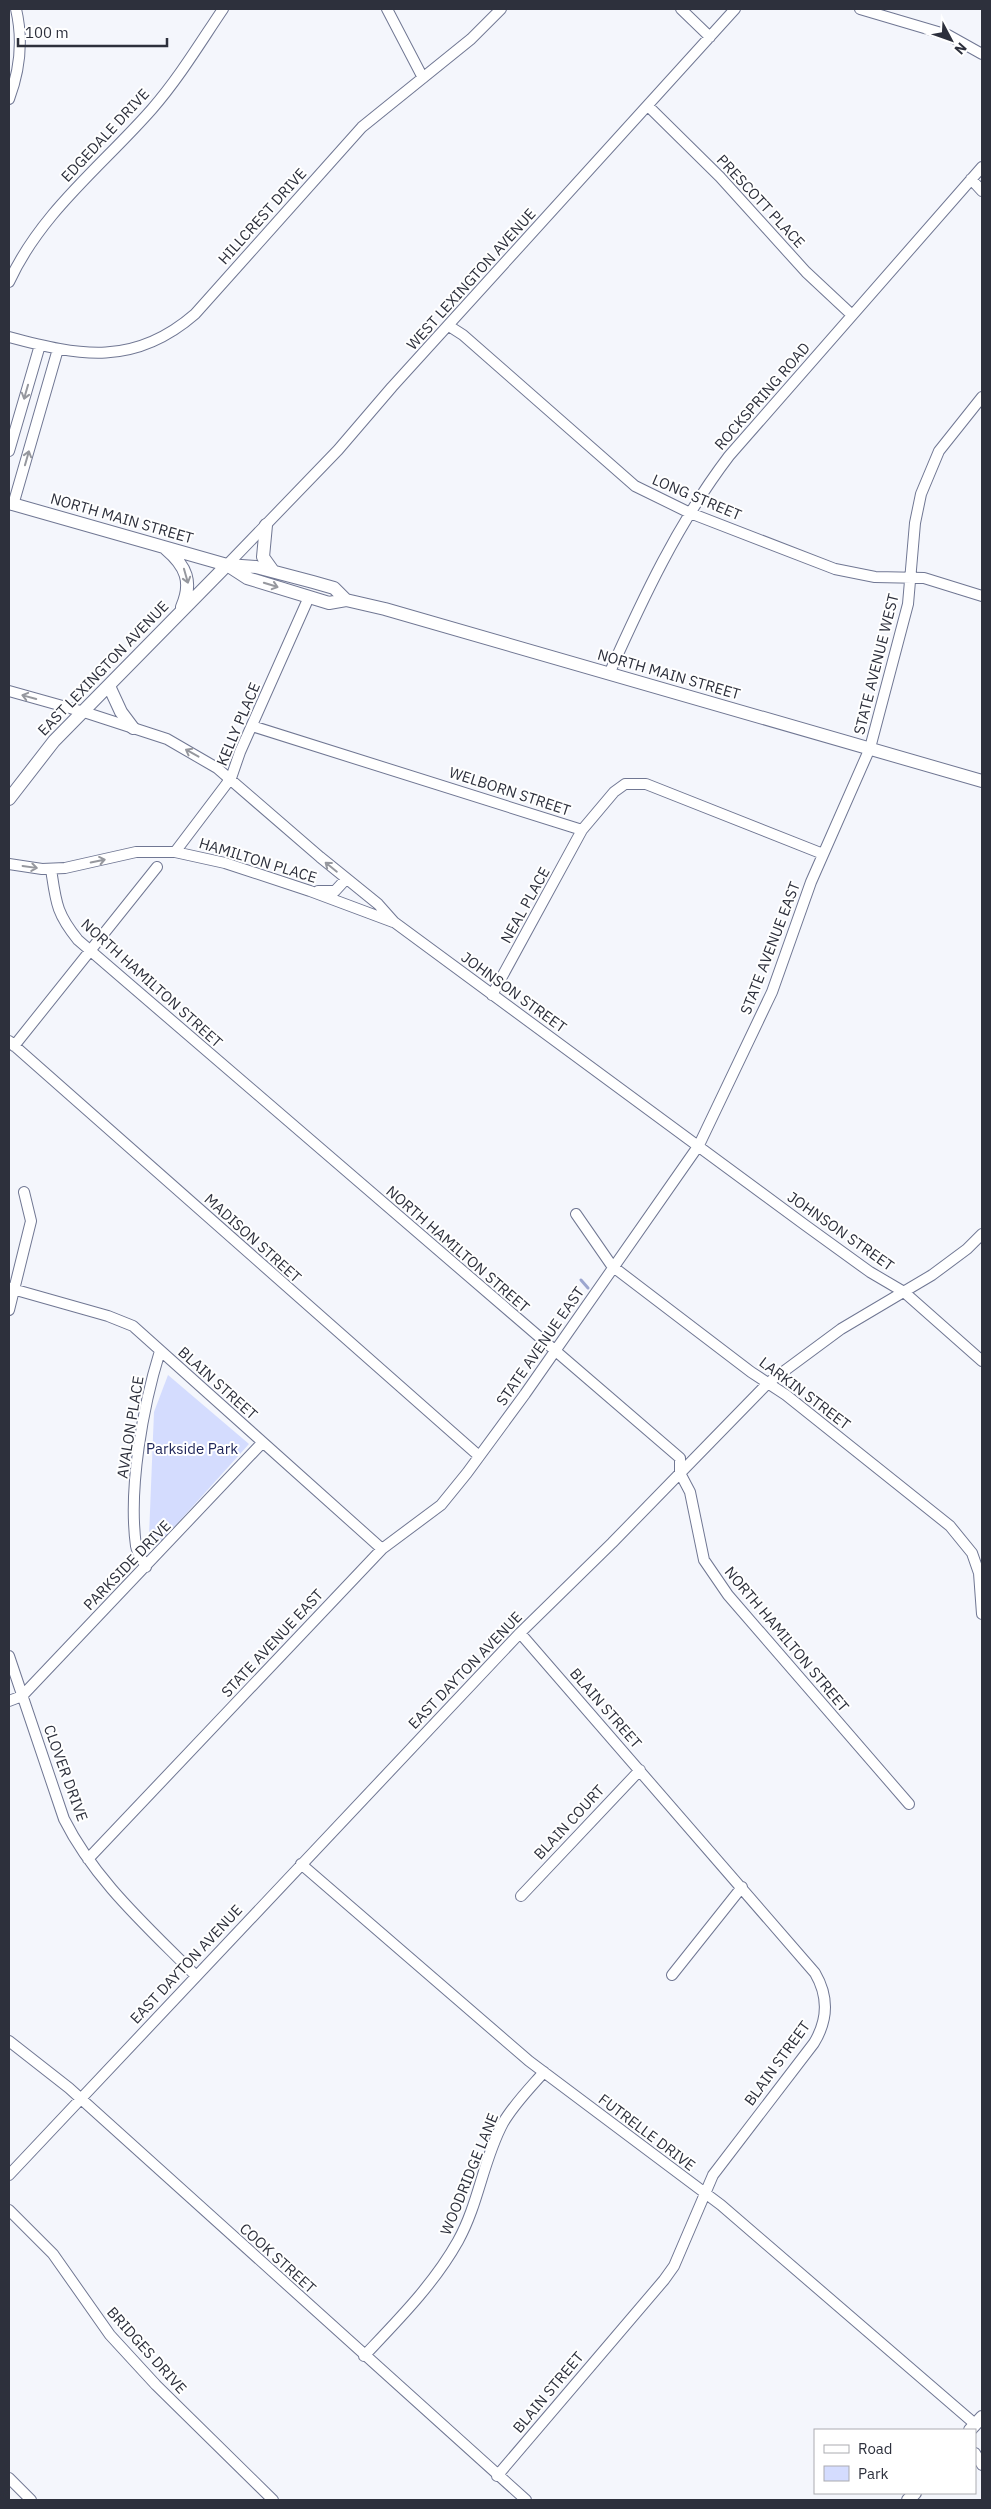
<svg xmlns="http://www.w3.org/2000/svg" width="991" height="2509" font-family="'IBM Plex Sans',sans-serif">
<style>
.green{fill:#d4dcfe}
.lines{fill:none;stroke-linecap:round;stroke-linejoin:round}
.stream{stroke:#9ca6cf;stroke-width:3}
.minor-casing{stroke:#707793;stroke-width:12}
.major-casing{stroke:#707793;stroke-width:14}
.minor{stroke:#fff;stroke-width:10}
.major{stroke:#fff;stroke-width:12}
.oneway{stroke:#96989e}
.labels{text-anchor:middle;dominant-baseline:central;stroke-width:4;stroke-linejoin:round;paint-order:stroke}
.street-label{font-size:15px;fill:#2d303c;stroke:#fff}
.park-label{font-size:15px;fill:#20275a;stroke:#fff}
</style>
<rect width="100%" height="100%" fill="#f4f6fc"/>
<path class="green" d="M168 1375 249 1444 156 1547 149 1536 154 1412Z"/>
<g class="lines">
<path class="stream" d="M581 1280 588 1288"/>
<defs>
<path id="minor" d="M387 9 423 78
M681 9 710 37
M860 9 948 35 982 54
M9 99C20 70 23 39 16 9
M648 106 720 177 806 272 852 315
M971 179 982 191
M9 282C41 212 103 165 152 109 179 78 200 43 223 9
M449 326 463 335 635 486 690 513 835 569 875 577 924 578 982 596
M9 337C80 356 134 367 195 314L362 127 471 39 501 9
M9 451 40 345
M13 505 58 349
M227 565 338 450 392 387 735 9
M609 674C643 598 678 523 729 456L982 167
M9 691 84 712 167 739 217 768 320 857 378 904 394 922 805 1225 870 1272 904 1292 982 1361
M252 726 582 830
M175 852 231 778 240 752 309 597
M9 864 42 869 65 868 136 852H175L225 863 310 891 393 922
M51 869C56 902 56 913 78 940L680 1458V1473L690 1492 704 1560 728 1595 909 1804
M318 891H335L346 879
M492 995 582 830 614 792 625 784H646L823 854
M9 1041 479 1456
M14 1046 157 867
M576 1214 612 1266 751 1372 786 1395 950 1526 972 1553 979 1573 982 1614
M9 1288 108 1316 133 1326 382 1549
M9 1310 31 1221 24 1192
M146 1567C143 1561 137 1553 136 1546 128 1488 143 1406 160 1351
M9 1656 64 1819C95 1881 148 1927 196 1976
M9 1701 22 1696 262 1443
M88 1859 382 1549 441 1505 467 1473 525 1394 699 1145 772 992 811 882 870 748 908 604 915 523 921 494 939 451 982 397
M301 1864 529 2061 721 2205 975 2424
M521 1896 640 1770
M672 1975 742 1887
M9 2041 69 2088 526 2500
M9 2175 520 1633 612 1543 768 1383 841 1329 932 1275 967 1249 982 1234
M9 2210 53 2254 110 2335 156 2385 273 2500
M364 2356C398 2320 434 2284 458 2241 479 2203 483 2160 503 2123 514 2104 530 2088 544 2072
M975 2453 982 2465
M497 2476 664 2280 674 2266 713 2175 814 2043C828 2020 829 1997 815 1973L520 1633
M9 2478 31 2500"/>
<path id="major" d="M9 503 227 565 256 567 313 582 334 588 346 600
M266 525 263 557 273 571
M166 549C186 566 193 582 182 607
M227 565 247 578 329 603 346 600 385 609 982 781
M109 686 121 712 133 728
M9 799 54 741 227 565
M970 2430 982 2417
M908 2500 915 2493"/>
</defs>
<use href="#minor" class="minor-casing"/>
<use href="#major" class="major-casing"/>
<use href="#minor" class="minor"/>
<use href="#major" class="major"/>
</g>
<defs><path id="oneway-shaft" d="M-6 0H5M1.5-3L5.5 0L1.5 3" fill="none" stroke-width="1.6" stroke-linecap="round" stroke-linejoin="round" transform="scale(1.25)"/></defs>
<g class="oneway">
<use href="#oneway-shaft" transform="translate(26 392) rotate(106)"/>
<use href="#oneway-shaft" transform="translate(27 458) rotate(-74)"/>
<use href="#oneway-shaft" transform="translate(186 576) rotate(74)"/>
<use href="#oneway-shaft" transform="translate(271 585) rotate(17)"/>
<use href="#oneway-shaft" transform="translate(29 697) rotate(-165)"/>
<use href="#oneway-shaft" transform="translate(192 753) rotate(-151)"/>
<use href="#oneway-shaft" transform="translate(98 861) rotate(-12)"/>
<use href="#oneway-shaft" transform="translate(30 867) rotate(8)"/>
<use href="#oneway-shaft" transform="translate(331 867) rotate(-141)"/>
</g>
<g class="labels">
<g class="street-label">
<text transform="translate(105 135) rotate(-47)">EDGEDALE DRIVE</text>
<text transform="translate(761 201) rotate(47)">PRESCOTT PLACE</text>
<text transform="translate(262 216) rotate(-48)">HILLCREST DRIVE</text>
<text transform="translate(471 279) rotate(-48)">WEST LEXINGTON AVENUE</text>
<text transform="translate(762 396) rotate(-49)">ROCKSPRING ROAD</text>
<text transform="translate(697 497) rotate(23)">LONG STREET</text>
<text transform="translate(122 518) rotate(16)">NORTH MAIN STREET</text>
<text transform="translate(876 664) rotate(-76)">STATE AVENUE WEST</text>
<text transform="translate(103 668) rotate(-46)">EAST LEXINGTON AVENUE</text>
<text transform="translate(669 674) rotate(16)">NORTH MAIN STREET</text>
<text transform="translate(238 724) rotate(-67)">KELLY PLACE</text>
<text transform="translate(510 791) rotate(18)">WELBORN STREET</text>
<text transform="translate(258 860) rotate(17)">HAMILTON PLACE</text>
<text transform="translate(525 905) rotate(-61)">NEAL PLACE</text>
<text transform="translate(770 948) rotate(-69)">STATE AVENUE EAST</text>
<text transform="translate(152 983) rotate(42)">NORTH HAMILTON STREET</text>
<text transform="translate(514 992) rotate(36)">JOHNSON STREET</text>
<text transform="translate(841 1231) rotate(35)">JOHNSON STREET</text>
<text transform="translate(253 1238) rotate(42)">MADISON STREET</text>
<text transform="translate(458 1249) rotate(41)">NORTH HAMILTON STREET</text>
<text transform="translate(540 1346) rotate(-55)">STATE AVENUE EAST</text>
<text transform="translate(218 1383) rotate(42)">BLAIN STREET</text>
<text transform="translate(805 1393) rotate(37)">LARKIN STREET</text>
<text transform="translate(130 1427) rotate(-81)">AVALON PLACE</text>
<text transform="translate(127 1565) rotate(-46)">PARKSIDE DRIVE</text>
<text transform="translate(787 1639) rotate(50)">NORTH HAMILTON STREET</text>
<text transform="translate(272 1643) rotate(-47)">STATE AVENUE EAST</text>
<text transform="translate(465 1670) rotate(-46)">EAST DAYTON AVENUE</text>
<text transform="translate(606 1708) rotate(49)">BLAIN STREET</text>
<text transform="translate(66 1773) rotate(70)">CLOVER DRIVE</text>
<text transform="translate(569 1822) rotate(-47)">BLAIN COURT</text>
<text transform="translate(186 1964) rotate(-47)">EAST DAYTON AVENUE</text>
<text transform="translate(777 2063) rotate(-54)">BLAIN STREET</text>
<text transform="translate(647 2132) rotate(37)">FUTRELLE DRIVE</text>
<text transform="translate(469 2174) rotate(-68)">WOODRIDGE LANE</text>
<text transform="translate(278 2258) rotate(42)">COOK STREET</text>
<text transform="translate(147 2350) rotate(48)">BRIDGES DRIVE</text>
<text transform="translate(548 2392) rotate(-50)">BLAIN STREET</text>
</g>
<g class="park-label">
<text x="192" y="1448">Parkside Park</text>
</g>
</g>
<rect width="991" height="2509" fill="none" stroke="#2d303c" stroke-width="20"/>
<rect x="814" y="2429" width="162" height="65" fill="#ffffff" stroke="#abacb1"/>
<rect x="824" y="2445" width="25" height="8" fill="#ffffff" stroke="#abacb1"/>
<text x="858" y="2454" font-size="15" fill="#2d303c">Road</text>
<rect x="824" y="2466" width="25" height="15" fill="#d4dcfe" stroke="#abacb1"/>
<text x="858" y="2479" font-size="15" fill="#2d303c">Park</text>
<g transform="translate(951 40) rotate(131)" stroke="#ffffff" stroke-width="4" paint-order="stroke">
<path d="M0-4L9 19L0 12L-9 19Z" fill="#2d303c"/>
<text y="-8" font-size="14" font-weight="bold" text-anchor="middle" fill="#2d303c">N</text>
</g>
<path d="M18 38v8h149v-8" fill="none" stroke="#2d303c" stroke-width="2.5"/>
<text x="25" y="38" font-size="15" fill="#2d303c" stroke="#ffffff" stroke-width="4" paint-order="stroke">100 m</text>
</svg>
